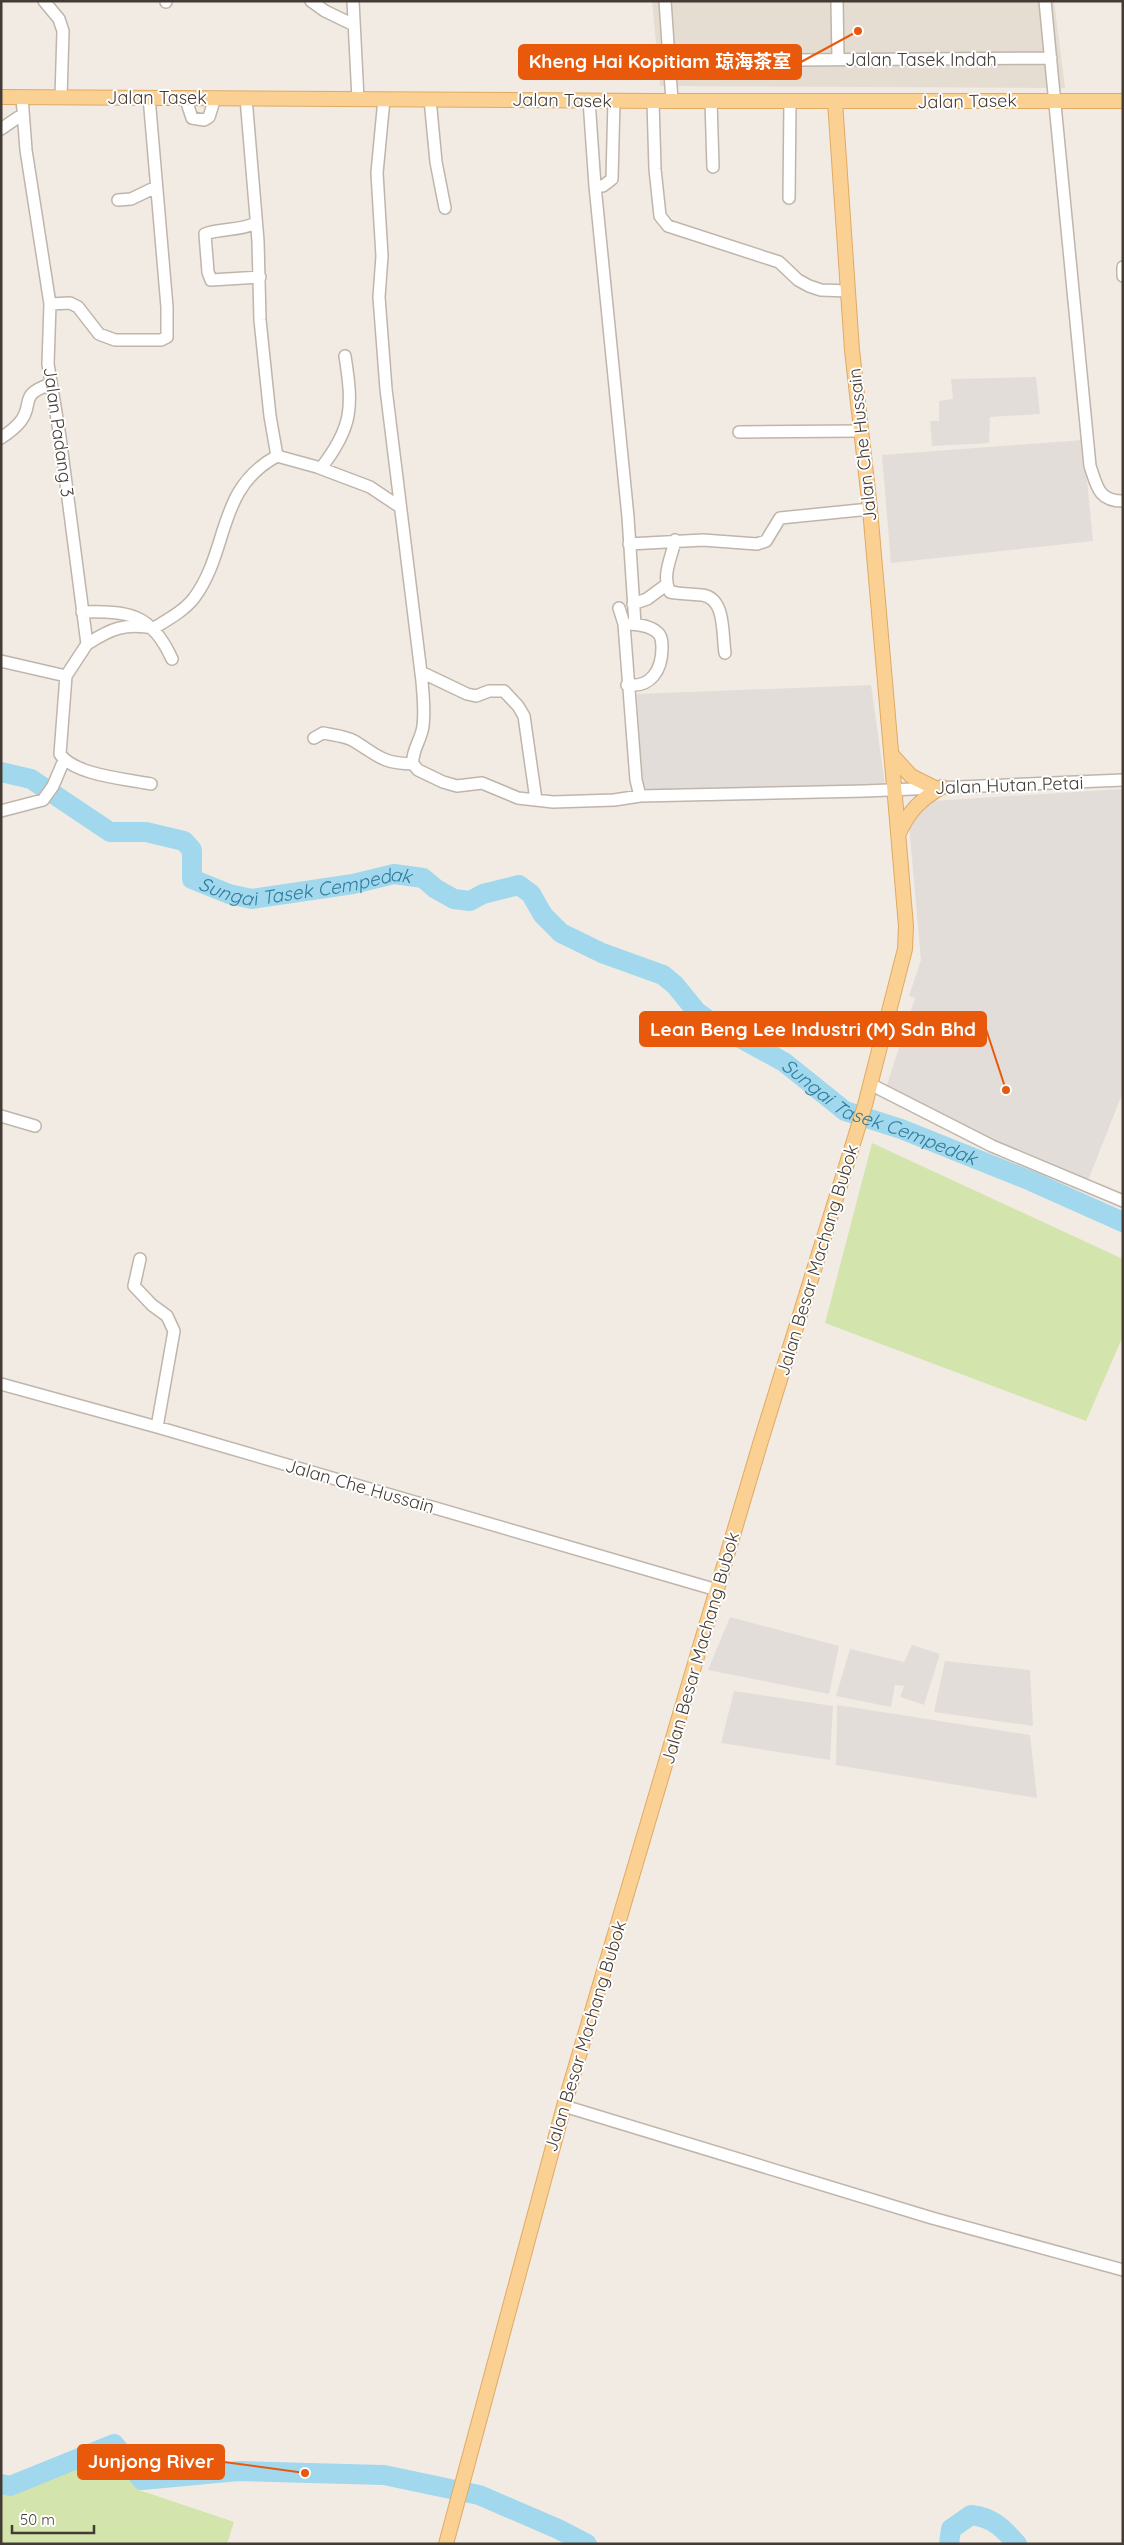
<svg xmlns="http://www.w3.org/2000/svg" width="1124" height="2545" font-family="Quicksand,'Noto Sans SC',sans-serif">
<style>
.residential{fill:#e5ddd2}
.industrial{fill:#e3ddd9}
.green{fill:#d3e5ad}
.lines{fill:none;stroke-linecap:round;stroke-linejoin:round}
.river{stroke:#a1d8ed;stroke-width:20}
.minor-casing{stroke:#bfb5aa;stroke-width:14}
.major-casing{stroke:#e0aa64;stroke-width:16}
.minor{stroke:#fff;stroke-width:11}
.major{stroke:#fbd093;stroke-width:14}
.labels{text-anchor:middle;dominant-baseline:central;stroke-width:4;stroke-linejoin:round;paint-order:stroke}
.street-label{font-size:18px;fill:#433b34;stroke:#fff}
.water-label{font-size:19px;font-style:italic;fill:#2e7c9c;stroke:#fff}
.leader{fill:none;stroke:#e8590c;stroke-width:2}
.callout-dot{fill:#e8590c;stroke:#fff;stroke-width:2}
.callout{fill:#e8590c;stroke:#e8590c;stroke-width:2}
.callout-label{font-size:19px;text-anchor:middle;font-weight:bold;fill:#fff}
</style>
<rect width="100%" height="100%" fill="#f1ebe4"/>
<path class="residential" d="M652 1H1054L1065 88 660 86Z"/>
<path class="industrial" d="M1036 377 1040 414 990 417 989 443 932 446 930 421H939V401L953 399 951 379Z
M1083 440 1093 541 891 563 882 455Z
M871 685 885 785 652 793 642 786 637 694Z
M1123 789V1092L1087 1183 969 1135 886 1088 915 998 909 996 921 960 909 825 932 801Z
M730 1617 839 1646 829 1694 708 1670Z
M912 1645 940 1654 924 1705 900 1697 904 1686 895 1685 891 1707 836 1696 850 1649 904 1662Z
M945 1661 1030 1670 1033 1726 934 1712Z
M734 1691 833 1706 830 1760 721 1743Z
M837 1705 1030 1735 1037 1798 836 1765Z"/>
<path class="green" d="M872 1143 1123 1259V1336L1086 1421 825 1323Z
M113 2451 139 2490 234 2522 227 2544H1V2493H8Z"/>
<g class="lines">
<g class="river">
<path id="s1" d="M1 772 31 779 110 832H146L184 841 192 850V879L229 894 252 899 353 884 394 874 423 878 436 889 454 899 470 901 483 894 519 885 531 894 543 915 561 933 602 953 663 975 675 985 697 1012 711 1022 784 1062 845 1111 901 1129 1031 1181 1123 1222"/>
<path d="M1 2484 10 2486 114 2444 142 2480 239 2471 384 2475 479 2495 558 2529 587 2544"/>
<path d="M949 2544 951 2529 971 2515C992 2517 1003 2528 1017 2544"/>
</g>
<defs>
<path id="minor" d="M44 1 59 19 63 31 61 97
M166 1V2
M311 1 325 11 354 25
M353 1 358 99
M665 1 672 101
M837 1 838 59
M1045 1 1090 466C1097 486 1098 501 1123 501
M670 61 1051 58
M22 97 26 150 50 304 48 364 60 437 87 644 66 676 60 754C74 775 126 779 151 784
M185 97 192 118 204 120 209 117 215 98
M246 98 258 241 260 320 270 416 277 456 317 467 370 487 400 507
M384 99 377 173 382 256 379 297 386 389 422 681C423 695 425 711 423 726 422 738 411 752 413 764
M430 99 436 162 445 208
M589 100 595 186 628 517 635 624
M653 101 655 169 660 216 668 226 779 262 798 280 809 286 821 290 848 291
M711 101 713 167
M1 129 23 114
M595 186H603L612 179 614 101
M789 198 790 101
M118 200 131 199 156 187
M256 223C240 231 222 228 205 234L208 272 211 280 260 277
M1123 267V276
M50 304 70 303 78 307 99 334 115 340H161L167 337V307L149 97
M739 432 860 431
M1 438C7 434 15 428 20 422 35 404 17 395 51 384
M321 468C353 427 353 407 345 356
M675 540C672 557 661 576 670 592 681 594 691 594 702 595 726 598 722 634 725 653
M629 544 703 540 757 544 766 541 780 518 870 509
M633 604 647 599 666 585
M619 608 624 624 636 780 640 796
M82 612C129 611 151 613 172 659
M87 644C112 628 125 623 154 628 167 620 184 611 194 598 230 549 216 489 277 456
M1 661 66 676
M421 672 467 694 476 696 489 691H504L518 706 524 716 536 800
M627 685C651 688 662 670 662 648 662 643 662 637 658 633 651 626 637 624 628 624
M314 738 323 733C333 735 346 736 354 741 379 756 381 763 413 764L418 770 443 782 457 786 482 783 518 798 553 802 614 800 640 796 865 791 1123 780
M1 811 43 800 53 786 64 760
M872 1085 992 1146 1123 1201
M1 1116 35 1126
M140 1259 134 1286 152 1305 167 1316 174 1331 157 1427
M1 1384 157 1427 717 1590
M564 2106 932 2218 1123 2270"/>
<path id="major" d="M1 97 653 101H1123
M891 754 911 776 935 788
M899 833C909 811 921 799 942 787
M446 2544 564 2106 760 1444 865 1105 905 949 906 926 895 797 870 509 852 350 835 101"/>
</defs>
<use href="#minor" class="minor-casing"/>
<use href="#major" class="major-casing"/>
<use href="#minor" class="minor"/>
<use href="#major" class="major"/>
</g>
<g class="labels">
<g class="street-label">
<text x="921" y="59">Jalan Tasek Indah</text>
<text x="157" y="97">Jalan Tasek</text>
<text transform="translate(562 100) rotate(1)">Jalan Tasek</text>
<text transform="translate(967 101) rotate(-1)">Jalan Tasek</text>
<text transform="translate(59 432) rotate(82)">Jalan Padang 3</text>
<text transform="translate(862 445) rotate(-96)">Jalan Che Hussain</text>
<text transform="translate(1009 785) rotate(-2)">Jalan Hutan Petai</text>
<text transform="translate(817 1260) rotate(-73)">Jalan Besar Machang Bubok</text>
<text transform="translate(360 1486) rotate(16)">Jalan Che Hussain</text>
<text transform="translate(700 1648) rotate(-74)">Jalan Besar Machang Bubok</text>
<text transform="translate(585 2036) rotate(-73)">Jalan Besar Machang Bubok</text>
</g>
<g class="water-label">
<text stroke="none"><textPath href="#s1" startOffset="359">Sungai Tasek Cempedak</textPath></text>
<text stroke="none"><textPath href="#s1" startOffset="1020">Sungai Tasek Cempedak</textPath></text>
</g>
</g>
<path class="leader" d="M858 31L801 62M1006 1090L986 1029M305 2473L224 2462"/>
<g class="callout-dot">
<circle cx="858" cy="31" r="5"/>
<circle cx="1006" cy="1090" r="5"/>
<circle cx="305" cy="2473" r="5"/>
</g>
<g class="callout">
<rect x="519" y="45" width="282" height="34" rx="5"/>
<rect x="640" y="1012" width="346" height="34" rx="5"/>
<rect x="78" y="2445" width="146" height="34" rx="5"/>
</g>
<g class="callout-label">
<text x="660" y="68">Kheng Hai Kopitiam 琼海茶室</text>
<text x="813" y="1036">Lean Beng Lee Industri (M) Sdn Bhd</text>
<text x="151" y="2468">Junjong River</text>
</g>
<rect width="1124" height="2545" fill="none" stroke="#433b34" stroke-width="5"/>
<path d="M12 2525v8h82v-8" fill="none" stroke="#433b34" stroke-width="2.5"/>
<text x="20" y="2525" font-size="15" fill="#433b34" stroke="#ffffff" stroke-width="4" paint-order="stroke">50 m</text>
</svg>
